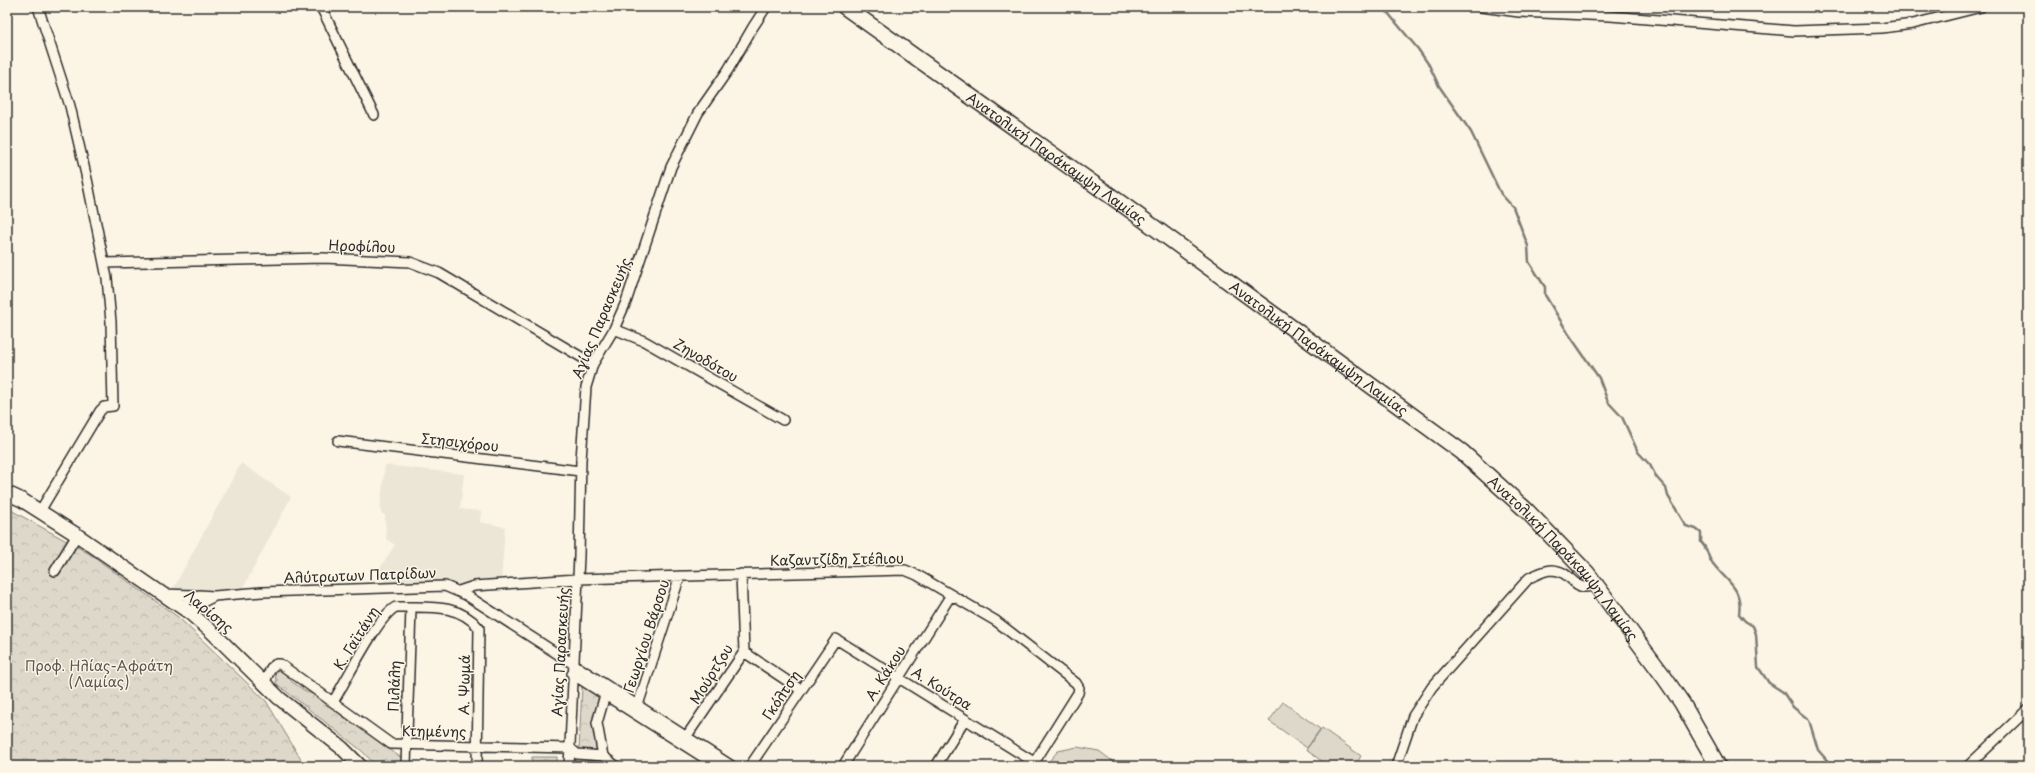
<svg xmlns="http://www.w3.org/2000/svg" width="2035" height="773" font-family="'Playpen Sans',sans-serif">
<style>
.built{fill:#ece6d7}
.park{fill:url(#park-crowns);stroke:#84827a}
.pitch{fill:#ded8ca;stroke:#84827a}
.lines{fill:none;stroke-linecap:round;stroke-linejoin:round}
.stream{stroke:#7d7b74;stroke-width:2.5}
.street-casing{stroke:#2b2b2b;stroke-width:12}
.secondary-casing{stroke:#2b2b2b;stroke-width:16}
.primary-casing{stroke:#2b2b2b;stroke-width:18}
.street{stroke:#fcf5e5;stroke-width:9}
.secondary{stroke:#fcf5e5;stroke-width:13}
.primary{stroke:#fcf5e5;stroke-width:15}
.labels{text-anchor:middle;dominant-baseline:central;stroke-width:3;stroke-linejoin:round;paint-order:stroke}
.street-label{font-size:14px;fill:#2b2b2b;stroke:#fcf5e5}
.park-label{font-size:14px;fill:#585653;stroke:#fcf5e5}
</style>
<defs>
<pattern id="park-crowns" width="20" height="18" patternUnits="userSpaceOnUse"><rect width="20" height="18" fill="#ded8ca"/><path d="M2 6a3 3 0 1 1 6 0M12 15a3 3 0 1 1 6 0" fill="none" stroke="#bfbaae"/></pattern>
</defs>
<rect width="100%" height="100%" fill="#fcf5e5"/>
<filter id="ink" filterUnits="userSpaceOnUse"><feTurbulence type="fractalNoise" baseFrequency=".025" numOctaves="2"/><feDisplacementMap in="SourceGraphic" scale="8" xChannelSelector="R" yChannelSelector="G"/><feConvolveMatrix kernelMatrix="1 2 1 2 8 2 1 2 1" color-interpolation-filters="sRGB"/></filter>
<g filter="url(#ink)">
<path class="built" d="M241 463 291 497 243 588 172 591Z
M385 465 464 474 460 509 481 511 480 522 505 527 501 583 390 587 378 576 379 569 395 545 386 539 385 515 382 514 380 509Z"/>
<path class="park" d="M7 508 88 553 178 617 266 701 305 766H7Z
M278 667 283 668 292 682 307 692 321 697 342 716 374 736 388 749 402 758V766H376L362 751 278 685C275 681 274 671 278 667Z
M582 685 603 697 598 752 579 751Z
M532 757H557V766H532Z"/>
<path class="pitch" d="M1283 702 1320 729 1307 748 1269 721Z
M1322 728 1361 756 1355 766H1329L1306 750Z
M1077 747 1099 751 1119 766H1045L1058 751Z"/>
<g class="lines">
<path class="stream" d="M1383 7 1418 49 1429 65 1439 86 1471 132 1501 194 1513 207 1528 246 1529 262 1545 287V295L1568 333 1599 378 1608 402 1622 417 1638 452 1650 465 1657 478 1666 488 1668 496 1686 526 1696 529 1701 533V542C1709 550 1706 553 1711 561 1725 581 1743 586 1739 614L1745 621 1753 626 1756 634 1758 667 1769 683 1783 692 1793 707 1809 720 1818 750 1832 766"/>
<defs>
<path id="street" d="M38 7 70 106 87 179 107 278 111 322 113 406 104 407 100 411 40 511
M321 7 374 115
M1481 7 1519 12 1610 16 1794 31 1882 28 1913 24 1981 7
M104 263 323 258 410 262 439 273 593 364
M614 329 644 341 783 420
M338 441 580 471
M55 571 77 535
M459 591 474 586 577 579 905 570 917 575 996 621 1076 683 1079 688 1078 693 1032 766
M163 594 194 595
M180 606 189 598 199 595 214 596 262 592 445 586 466 595 732 766
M190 613 199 604 213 597
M744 652 801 690
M572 674 717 766
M264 684 271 668 276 664H280L391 744 570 748 577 754 603 756 616 766
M333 702C345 683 379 614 396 607 425 608 458 602 479 628L477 766
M638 705 680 576
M686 737 744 652 741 574
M603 756 597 723 605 695
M406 766 411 608
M569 766 579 556 581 460 586 387 593 364 614 329 626 302 671 167 698 113 728 70 753 27 766 7
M750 766 836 639 1034 762
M843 766 951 595
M936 766 965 719
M1396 766 1413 716 1432 687 1529 578C1536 575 1544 570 1552 570 1574 571 1572 594 1596 585
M1968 766 2028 709"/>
<path id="secondary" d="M7 493 22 500 77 535 190 613 212 632 279 698 342 748 360 766"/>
<g id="primary">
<path id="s1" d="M845 7 1129 209 1462 452 1526 510 1587 573 1664 677 1682 703 1718 766"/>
</g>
</defs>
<use href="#street" class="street-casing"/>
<use href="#secondary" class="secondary-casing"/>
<use href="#primary" class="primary-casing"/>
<use href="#street" class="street"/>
<use href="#secondary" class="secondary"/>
<use href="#primary" class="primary"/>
</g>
</g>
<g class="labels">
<g class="street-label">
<text stroke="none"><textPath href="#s1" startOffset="260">Ανατολική Παράκαμψη Λαμίας</textPath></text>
<text transform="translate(362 246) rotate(2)">Ηροφίλου</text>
<text transform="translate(601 318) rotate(-67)">Αγίας Παρασκευής</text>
<text stroke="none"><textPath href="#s1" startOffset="584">Ανατολική Παράκαμψη Λαμίας</textPath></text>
<text transform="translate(706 360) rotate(30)">Ζηνοδότου</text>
<text transform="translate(460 442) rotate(6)">Στησιχόρου</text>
<text transform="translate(837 559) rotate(-1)">Καζαντζίδη Στέλιου</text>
<text stroke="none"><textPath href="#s1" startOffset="908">Ανατολική Παράκαμψη Λαμίας</textPath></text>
<text transform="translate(360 575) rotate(-2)">Αλύτρωτων Πατρίδων</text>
<text transform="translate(209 611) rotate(40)">Λαρίσης</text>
<text transform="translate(646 636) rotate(-72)">Γεωργίου Βάρσου</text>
<text transform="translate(356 638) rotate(-58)">Κ. Γαϊτάνη</text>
<text transform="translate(560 652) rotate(-87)">Αγίας Παρασκευής</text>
<text transform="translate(885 673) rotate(-58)">Α. Κάκου</text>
<text transform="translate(711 674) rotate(-58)">Μούρτζου</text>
<text transform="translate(464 685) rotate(-89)">Α. Ψωμά</text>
<text transform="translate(394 686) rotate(-88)">Πιλάλη</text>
<text transform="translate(942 688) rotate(32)">Α. Κούτρα</text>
<text transform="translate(781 695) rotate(-56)">Γκόλτση</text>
<text transform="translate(434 731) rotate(1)">Κτημένης</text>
</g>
<g class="park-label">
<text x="99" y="665">Προφ. Ηλίας-Αφράτη<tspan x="99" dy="16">(Λαμίας)</tspan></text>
</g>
</g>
<rect width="2035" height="773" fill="none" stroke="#fcf5e5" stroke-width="24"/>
<rect x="12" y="12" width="2011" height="749" fill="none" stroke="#2b2b2b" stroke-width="1.5" filter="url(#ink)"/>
</svg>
